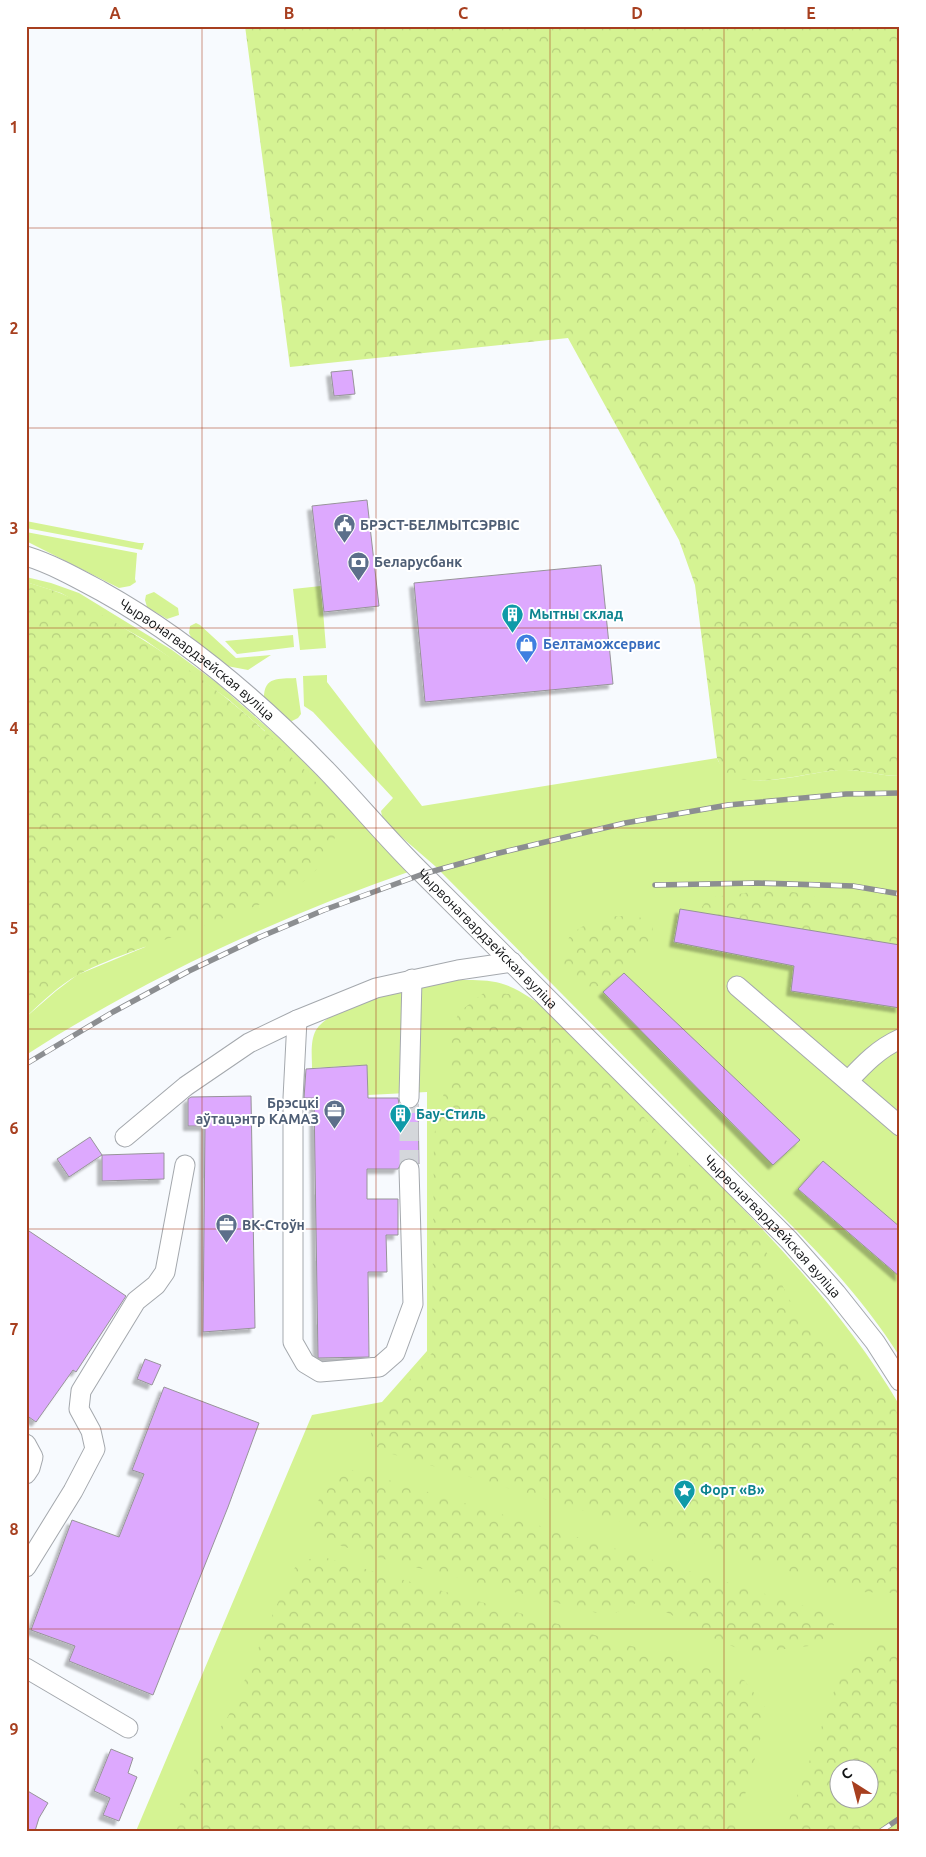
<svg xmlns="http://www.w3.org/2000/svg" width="926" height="1857" font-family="Ubuntu,sans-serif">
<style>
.grass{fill:#d5f393;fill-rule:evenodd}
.forest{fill:url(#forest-crowns);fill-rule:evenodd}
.building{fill:#dda9fe;stroke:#979499;filter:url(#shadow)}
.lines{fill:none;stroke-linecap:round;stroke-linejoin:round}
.minor-tunnel{stroke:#d4d7db;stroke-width:19;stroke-dasharray:19 9;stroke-linecap:butt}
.minor-casing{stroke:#a4a8ad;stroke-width:21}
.minor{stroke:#fff;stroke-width:19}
.rail-casing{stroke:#8c8e91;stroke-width:5.5}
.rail{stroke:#fff;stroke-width:4;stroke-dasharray:11;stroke-linecap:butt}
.grid{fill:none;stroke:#a73f1f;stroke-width:1;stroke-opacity:0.55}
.labels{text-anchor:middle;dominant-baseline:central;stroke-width:4;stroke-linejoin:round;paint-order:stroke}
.service-label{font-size:14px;font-weight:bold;fill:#4e5e75;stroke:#fff;text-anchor:start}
.culture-label{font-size:14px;font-weight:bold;fill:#0d838f;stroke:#fff;text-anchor:start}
.shop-label{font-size:14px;font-weight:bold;fill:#366cbe;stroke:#fff;text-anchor:start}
.street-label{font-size:14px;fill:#101214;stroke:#fff}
.neatline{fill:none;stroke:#a73f1f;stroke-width:2}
.grid-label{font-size:16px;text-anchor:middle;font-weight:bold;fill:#a73f1f}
</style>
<defs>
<pattern id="forest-crowns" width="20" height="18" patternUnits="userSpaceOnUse" patternTransform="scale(1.25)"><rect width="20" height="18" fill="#d5f393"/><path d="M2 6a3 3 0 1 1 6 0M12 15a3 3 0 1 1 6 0" fill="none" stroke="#b6cf7e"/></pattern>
<filter id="shadow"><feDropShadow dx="-4.5" dy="4.5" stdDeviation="1" flood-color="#0004"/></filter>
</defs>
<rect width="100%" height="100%" fill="#f7fafe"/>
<path class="grass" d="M26 521 139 543H144L142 550 26 528Z
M26 532 137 553 135 579 136 582 130 586 119 588 26 541Z
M26 577 51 583 79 593 172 650 217 683 285 743 411 871C277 918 145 978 26 1055V1017L56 991 77 975 145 947 265 731 228 699 145 640 61 593 26 582Z
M321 586 326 648 300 650 293 589Z
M154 592 178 608 179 615 167 619 147 607 145 600 146 595Z
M196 623 200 625 236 658 271 655 248 670 227 666 191 637 189 633 190 626Z
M293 635 294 647 237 654 225 641Z
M327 675V682L422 806 717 758C734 800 809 770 842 770 862 769 880 776 900 776V1357C871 1311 836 1271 798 1232L435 866 383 821 381 811 393 798 313 712 304 706 303 676Z
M296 678 301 714 298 718 290 722 264 698C264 676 279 679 296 678Z
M455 980C472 980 490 979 506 985 522 991 536 1002 550 1012 599 1059 646 1109 694 1158 769 1235 845 1312 900 1406V1831H136L312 1415 382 1402 427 1351V1092L368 1095 366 1065 312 1068C312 1056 310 1041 316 1030 333 1002 423 987 455 980ZM838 1770H868V1800H838Z"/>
<path class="forest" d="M245 26H900V776C880 776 862 769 842 770 814 770 746 793 724 771 721 768 719 762 717 758L695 585 679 540 568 338 290 367Z
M26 582C37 585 49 589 60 593 80 601 100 614 119 625 176 659 232 698 279 745 297 763 339 798 337 826 337 841 321 868 309 877 286 896 256 906 229 916 198 928 167 939 136 950 117 957 96 965 78 975 59 985 42 1002 26 1017Z
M762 889 800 893 834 902 875 899 900 902V945L700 912C707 891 722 898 739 894 747 893 754 890 762 889Z
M617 916C630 916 642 915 652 924L653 934 649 941C635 956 619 976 601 985 573 998 545 953 577 930 589 921 603 919 617 916Z
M485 992 509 994 525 1002 555 1024 747 1225 764 1247 789 1299 804 1321 824 1345 880 1392 893 1406 900 1418V1593L859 1592 392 1454C374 1448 366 1441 374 1422L432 1353 434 1136 440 1105 450 1075 449 1037 459 1012Z
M345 1470H355L825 1612 831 1619 834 1625 827 1637 809 1646 759 1652 739 1649 713 1638 668 1613 644 1604 636 1603 609 1616 387 1560 332 1543 321 1537 314 1528 312 1518 322 1491 336 1474Z
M323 1557 586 1632 615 1642 664 1654 744 1680 768 1711 735 1831H169L200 1756 227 1718 234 1705 291 1572C300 1561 309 1558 323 1557Z
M900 1641V1805L866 1831H785L839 1677C855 1651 869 1643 900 1641ZM838 1770H868V1800H838Z"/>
<path class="building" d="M352 370 355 394 334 396 331 372Z
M367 500 379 606 324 612 312 506Z
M601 565 613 684 425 702 414 583Z
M680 909 900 945V1008L791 991 794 966 674 942Z
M624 973 800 1140 773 1165 603 992Z
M367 1065 368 1098H398L399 1104 408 1109 414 1108 418 1104 419 1164 415 1159 408 1158 403 1160 398 1169H367V1199H398V1235H386L387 1272H368L369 1357 318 1358 314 1098H304L306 1069Z
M251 1096 255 1328 203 1332 205 1126H188V1099L191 1097Z
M90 1137 102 1155 69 1177 57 1159Z
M164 1153V1179L102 1181V1155Z
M823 1161 900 1227V1277L798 1189Z
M26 1229 126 1296 76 1372 73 1370 36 1422 26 1415Z
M145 1359 161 1365 152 1385 137 1379Z
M164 1387 259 1423 228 1507 153 1695 69 1661 75 1646 31 1630 72 1520 119 1537 144 1474 132 1470Z
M111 1749 133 1758 128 1773 137 1777 119 1821 103 1815 110 1798 94 1791Z
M26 1790 48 1803 39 1818 35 1831H26Z"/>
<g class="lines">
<path class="minor-tunnel" d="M409 1169V1098"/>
<defs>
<g id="minor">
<path id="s1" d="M26 556C52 564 77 578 101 591 184 637 258 700 324 768 357 802 388 840 423 874 545 996 667 1118 789 1240L836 1293 875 1342 900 1381"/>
<path d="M737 986 900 1126"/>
<path d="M297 1020 293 1098V1342L305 1363 320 1372 379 1367 395 1353 413 1304 409 1169"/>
<path d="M848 1081C864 1064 878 1049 900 1039"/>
<path d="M409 1098 412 979"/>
<path d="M125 1137 186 1086 249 1043 297 1020 376 988 458 970 512 962"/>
<path d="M26 1444 33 1457 30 1468 26 1474"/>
<path d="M26 1567 73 1491 95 1449 91 1431 79 1409 81 1391 136 1301 156 1285 165 1272 185 1165"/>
<path d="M26 1668 128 1728"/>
</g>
</defs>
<use href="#minor" class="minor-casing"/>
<use href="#minor" class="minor"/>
<defs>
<path id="rail" d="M655 885 758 883 853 886 900 894
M26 1064 113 1012 189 971 260 937 324 910 423 874 495 854 625 823 728 805 846 794 900 793
M881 1831 900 1818"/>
</defs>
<use href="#rail" class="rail-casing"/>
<use href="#rail" class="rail"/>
</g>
<path class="grid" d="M202 26V1831M376 26V1831M550 26V1831M724 26V1831M26 228H900M26 428H900M26 628H900M26 828H900M26 1029H900M26 1229H900M26 1429H900M26 1629H900"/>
<defs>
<symbol id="civic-pin" viewBox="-11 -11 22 30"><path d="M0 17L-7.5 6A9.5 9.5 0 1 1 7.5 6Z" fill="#5c6f8a" stroke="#fff"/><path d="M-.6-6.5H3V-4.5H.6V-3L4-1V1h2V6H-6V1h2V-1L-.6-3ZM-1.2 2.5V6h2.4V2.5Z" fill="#fff"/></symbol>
<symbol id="bank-pin" viewBox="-11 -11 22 30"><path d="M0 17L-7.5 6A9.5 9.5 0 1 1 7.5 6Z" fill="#5c6f8a" stroke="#fff"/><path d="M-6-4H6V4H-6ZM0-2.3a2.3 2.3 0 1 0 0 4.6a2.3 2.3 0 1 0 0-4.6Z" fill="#fff"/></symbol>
<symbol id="building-pin" viewBox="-11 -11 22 30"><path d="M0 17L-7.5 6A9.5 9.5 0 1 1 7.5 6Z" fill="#0f9aa8" stroke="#fff"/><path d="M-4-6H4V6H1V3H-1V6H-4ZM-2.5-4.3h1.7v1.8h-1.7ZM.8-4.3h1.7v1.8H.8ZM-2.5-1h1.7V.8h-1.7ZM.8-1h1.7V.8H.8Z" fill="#fff"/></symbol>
<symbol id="shop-pin" viewBox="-11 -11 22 30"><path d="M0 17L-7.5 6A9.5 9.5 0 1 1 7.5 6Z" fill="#3f7fe0" stroke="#fff"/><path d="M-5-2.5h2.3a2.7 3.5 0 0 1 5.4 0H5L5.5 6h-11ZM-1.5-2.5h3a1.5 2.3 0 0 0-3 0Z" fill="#fff"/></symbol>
<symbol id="office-pin" viewBox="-11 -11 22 30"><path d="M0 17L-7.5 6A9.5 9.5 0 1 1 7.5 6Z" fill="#5c6f8a" stroke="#fff"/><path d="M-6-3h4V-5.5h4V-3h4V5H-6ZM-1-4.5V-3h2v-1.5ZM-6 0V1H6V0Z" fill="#fff"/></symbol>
<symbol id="sight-pin" viewBox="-11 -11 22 30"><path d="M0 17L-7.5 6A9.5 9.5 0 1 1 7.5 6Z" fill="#0f9aa8" stroke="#fff"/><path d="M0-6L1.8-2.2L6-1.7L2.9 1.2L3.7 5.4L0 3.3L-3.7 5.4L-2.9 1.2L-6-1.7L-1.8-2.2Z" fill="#fff"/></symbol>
</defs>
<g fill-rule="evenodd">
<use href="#civic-pin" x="332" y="512" width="25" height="34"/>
<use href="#bank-pin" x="346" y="550" width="25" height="34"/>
<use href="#building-pin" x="500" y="602" width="25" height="34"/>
<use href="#shop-pin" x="514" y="632" width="25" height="34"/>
<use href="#office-pin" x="322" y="1098" width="25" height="34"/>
<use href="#building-pin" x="388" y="1102" width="25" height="34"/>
<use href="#office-pin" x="214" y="1212" width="25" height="34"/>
<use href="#sight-pin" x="672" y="1478" width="25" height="34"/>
</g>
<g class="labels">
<g class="service-label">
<text x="360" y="525">БРЭСТ-БЕЛМЫТСЭРВІС</text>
<text x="374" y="562">Беларусбанк</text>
<text x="319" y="1103" text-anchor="end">Брэсцкі<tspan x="319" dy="16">аўтацэнтр КАМАЗ</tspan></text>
<text x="242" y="1225">ВК-Стоўн</text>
</g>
<g class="culture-label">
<text x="529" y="614">Мытны склад</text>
<text x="416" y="1114">Бау-Стиль</text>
<text x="700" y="1490">Форт «В»</text>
</g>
<g class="shop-label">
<text x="543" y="644">Белтаможсервис</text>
</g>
<g class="street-label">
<text stroke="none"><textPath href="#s1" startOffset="201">Чырвонагвардзейская вуліца</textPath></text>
<text stroke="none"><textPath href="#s1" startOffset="605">Чырвонагвардзейская вуліца</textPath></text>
<text stroke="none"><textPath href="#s1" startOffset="1010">Чырвонагвардзейская вуліца</textPath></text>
</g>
</g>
<rect width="926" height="1857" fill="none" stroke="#ffffff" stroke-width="55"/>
<g transform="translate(854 1784) rotate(324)"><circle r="24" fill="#ffffff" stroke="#9fa0a1"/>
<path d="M0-4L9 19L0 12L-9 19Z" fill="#a73f1f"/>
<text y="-8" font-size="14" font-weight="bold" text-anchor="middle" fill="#101214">С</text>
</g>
<rect x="28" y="28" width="870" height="1802" class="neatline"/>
<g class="grid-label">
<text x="115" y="19">A</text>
<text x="289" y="19">B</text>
<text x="463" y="19">C</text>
<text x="637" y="19">D</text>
<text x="811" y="19">E</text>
<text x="14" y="133">1</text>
<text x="14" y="334">2</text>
<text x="14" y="534">3</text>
<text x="14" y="734">4</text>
<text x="14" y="934">5</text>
<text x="14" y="1134">6</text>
<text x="14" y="1335">7</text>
<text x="14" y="1535">8</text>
<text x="14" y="1735">9</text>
</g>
</svg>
